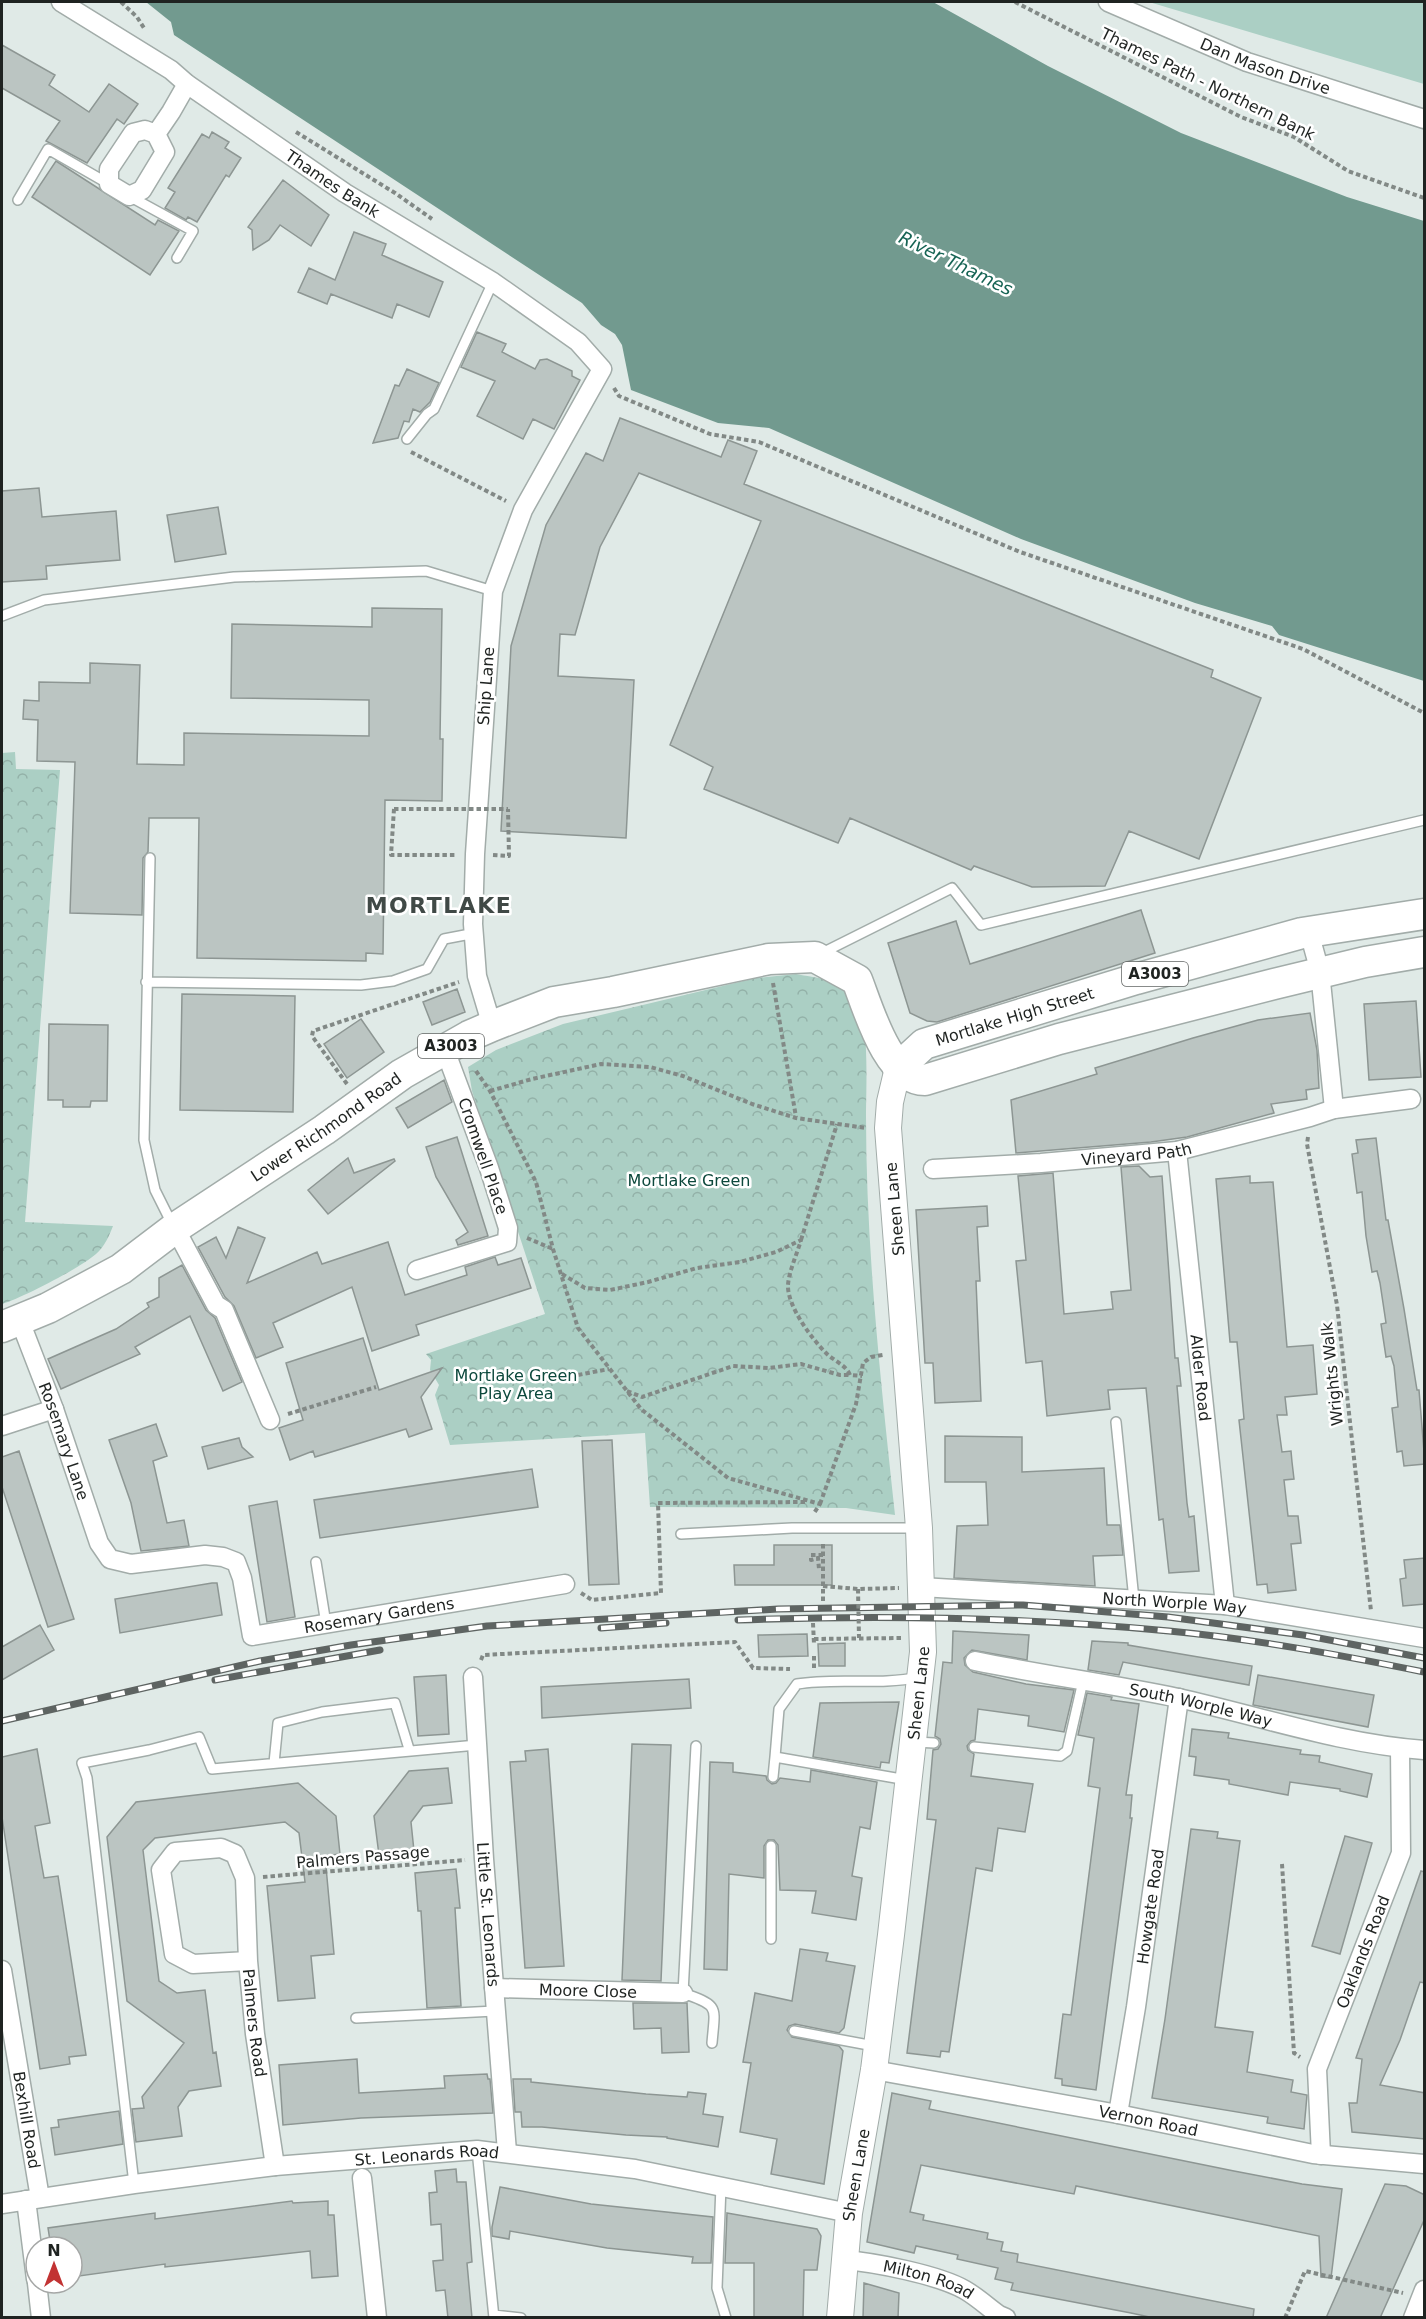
<svg xmlns="http://www.w3.org/2000/svg" width="1426" height="2319" font-family="'DejaVu Sans',sans-serif">
<style>
.green{fill:#abcfc4}
.park{fill:url(#park-crowns)}
.water{fill:#729a8f}
.building{fill:#bbc5c2;stroke:#8d9693;stroke-width:1.5}
.lines{fill:none;stroke-linecap:round;stroke-linejoin:round}
.lane-casing{stroke:#a2aca9;stroke-width:12}
.street-casing{stroke:#a2aca9;stroke-width:21}
.secondary-casing{stroke:#a2aca9;stroke-width:28}
.primary-casing{stroke:#a2aca9;stroke-width:33}
.path{stroke:#828986;stroke-width:4;stroke-dasharray:4.5 3;stroke-linecap:butt}
.lane{stroke:#fff;stroke-width:9}
.street{stroke:#fff;stroke-width:18}
.secondary{stroke:#fff;stroke-width:26}
.primary{stroke:#fff;stroke-width:30}
.rail-casing{stroke:#5e6462;stroke-width:7}
.rail{stroke:#fff;stroke-width:4.5;stroke-dasharray:14;stroke-linecap:butt}
.path-bridge{stroke:#828986;stroke-width:4;stroke-dasharray:4.5 3;stroke-linecap:butt}
.labels{text-anchor:middle;dominant-baseline:central;stroke-width:5;stroke-linejoin:round;paint-order:stroke}
.shield{fill:#fff;stroke:#626564;stroke-width:1.5}
.shield-label{font-size:15px;font-weight:bold;fill:#1f2321}
.street-label{font-size:16px;fill:#1f2321;stroke:#fff}
.park-label{font-size:16px;fill:#0c483c;stroke:#fff}
.water-label{font-size:18px;font-style:italic;fill:#166454;stroke:#fff}
.district-label{font-size:22px;font-weight:bold;letter-spacing:1.5px;fill:#404946;stroke:#fff}
</style>
<defs>
<pattern id="park-crowns" width="20" height="18" patternUnits="userSpaceOnUse" patternTransform="scale(1.5)"><rect width="20" height="18" fill="#abcfc4"/><path d="M2 6a3 3 0 1 1 6 0M12 15a3 3 0 1 1 6 0" fill="none" stroke="#93b1a8"/></pattern>
</defs>
<rect width="100%" height="100%" fill="#e0eae7"/>
<path class="green" d="M1149 2H1424V84Z"/>
<path class="park" d="M15 752 16 769 60 770 25 1222 113 1226C109 1236 105 1246 96 1254 80 1268 22 1298 2 1304V753Z
M796 974C816 978 841 979 855 996 870 1014 866 1091 866 1116 866 1250 881 1383 895 1515L846 1508 650 1507 645 1433 450 1445 435 1395 439 1385 430 1370 431 1360 426 1354 545 1314 472 1091 468 1067 496 1050 563 1024 756 978Z"/>
<path class="water" d="M146 2H933L1048 66 1181 133 1347 197 1424 221V681L1279 635 1272 626 1195 603 1021 539 769 428 718 423 631 390 622 345 615 334 601 325 582 303 174 35 171 22Z"/>
<path class="building" d="M2 45 55 75 49 85 89 112 109 84 138 104 124 124 117 119 87 163 46 141 60 121 2 88Z
M212 132 229 142 225 148 241 158 229 177 226 175 197 222 188 217 186 220 165 208 175 192 168 188 202 134 209 138Z
M56 161 155 225 158 220 179 231 150 275 32 197Z
M283 180 329 215 311 246 280 225 269 240 253 250 252 230 248 227Z
M354 232 386 244 382 255 443 282 429 317 397 304 392 318 331 294 327 304 298 292 309 268 335 280Z
M477 332 506 344 502 352 535 369 540 360 547 359 572 371V376L580 380 554 429 533 419 523 439 477 416 495 381 461 367Z
M407 369 439 383 430 402 420 412 413 409 409 422 404 421 398 438 373 443 395 385 399 386Z
M620 418 721 457 728 440 757 451 744 484 1213 670 1211 677 1261 698 1199 859 1129 831 1105 886 1032 887 974 866 971 870 850 818 838 843 704 789 713 767 670 745 761 521 639 473 600 547 575 635 560 634 558 676 634 680 626 838 501 831 511 646 546 525 586 453 603 461Z
M39 488 42 517 116 511 120 560 46 566 47 579 2 582V491Z
M218 507 226 554 175 562 167 515Z
M372 608 442 609 440 739H443L442 801 385 800 383 954 366 953V961L197 958 199 818H149L148 852 143 858 142 915 70 913 75 762 37 761 38 720 23 719 24 700 39 701V682L90 683V663L140 665 137 764 184 765V733L369 736V700L231 698 232 624 372 627Z
M1141 910 1155 953 937 1022 927 1021 910 1013 888 943 956 921 970 964Z
M457 989 465 1012 432 1025 423 1002Z
M182 994 295 996 293 1112 180 1110Z
M1416 1001 1421 1077 1369 1080 1364 1004Z
M1310 1013 1317 1050 1319 1088 1306 1090 1307 1099 1271 1104 1274 1113 1187 1137 1151 1142 1016 1153 1011 1100 1097 1074 1095 1068 1193 1038 1258 1020Z
M361 1019 384 1052 347 1078 324 1044Z
M49 1024 108 1025 107 1101H91L90 1107H63V1100H48Z
M444 1080 452 1102 408 1128 396 1108Z
M457 1137 488 1236 458 1245 456 1240 468 1232 436 1177 426 1147Z
M1376 1138 1386 1220H1388L1404 1309 1417 1390H1419L1425 1464 1404 1466 1402 1451 1397 1452 1392 1408 1398 1407 1394 1366 1391 1356 1386 1357 1381 1324 1386 1323 1380 1283 1377 1271 1372 1272 1366 1236 1362 1192 1357 1193 1352 1154 1358 1153 1356 1140Z
M348 1158 354 1173 394 1159 395 1161 328 1214 308 1190Z
M1139 1166 1150 1177 1162 1176 1175 1358H1178L1181 1386H1177L1187 1503 1189 1517 1194 1516 1199 1571 1169 1573 1163 1519 1159 1520 1146 1388 1108 1390 1110 1409 1047 1416 1042 1361 1026 1363 1016 1261 1026 1260 1018 1176 1053 1173 1064 1314 1113 1309 1111 1292 1131 1290 1121 1167Z
M1250 1176V1183L1273 1182 1287 1347 1313 1345 1317 1394 1285 1397 1287 1415H1277L1282 1452 1291 1451 1292 1462 1294 1479 1284 1480 1288 1516H1298L1301 1543 1291 1544 1296 1590 1268 1593 1267 1584 1257 1585 1239 1420 1244 1419 1237 1342H1230L1216 1179Z
M987 1206 988 1226 977 1227 980 1281H976L981 1401 935 1403 933 1363H925L916 1210Z
M238 1227 265 1238 247 1283 317 1252 322 1264 388 1242 405 1295 467 1275 465 1267 495 1257 498 1265 521 1258 531 1288 416 1325 419 1335 372 1351 352 1287 273 1323 283 1347 256 1358 234 1306 225 1297 198 1247 216 1237 226 1258Z
M182 1265 206 1310 215 1318 242 1382 223 1391 190 1316 135 1347 140 1354 61 1389 48 1359 116 1329 149 1307 147 1303 159 1297V1278Z
M363 1338 379 1390 442 1368 421 1397 432 1429 409 1437 406 1429 315 1457 313 1451 290 1460 279 1428 303 1420 286 1363Z
M156 1424 167 1456 153 1461 167 1523 184 1520 189 1546 141 1551 131 1503 109 1440Z
M945 1436 1022 1437V1472L1104 1468 1107 1525H1120L1123 1555 1093 1556 1095 1586 954 1578 957 1526 988 1525 986 1482H945Z
M239 1438 242 1447 253 1457 208 1469 202 1447Z
M612 1440 619 1584 589 1585 582 1441Z
M19 1451 74 1619 48 1627 2 1487V1457Z
M532 1469 538 1507 320 1538 314 1500Z
M277 1501 295 1617 267 1622 249 1506Z
M774 1545H832V1585H735L734 1565H774Z
M1425 1558V1604L1403 1606 1400 1579 1406 1578 1404 1560Z
M212 1583H217L222 1615 120 1633 115 1599Z
M40 1625 54 1650 2 1680V1647Z
M953 1631 1029 1635 1027 1660 972 1650 964 1658 965 1665 973 1672 1026 1684 1074 1690 1064 1732 1028 1726 1029 1716 978 1709 975 1740 971 1741 967 1746 968 1750 974 1754 971 1776 1033 1784 1025 1832 998 1828 992 1871 976 1868 949 2052 941 2051 940 2057 907 2053 936 1820 927 1819 933 1750 938 1749 941 1744 940 1739 935 1736 943 1662 952 1663Z
M807 1634 808 1656 759 1657 758 1635Z
M1092 1641 1128 1643V1645L1252 1666 1249 1685 1123 1662 1119 1675 1088 1670Z
M845 1643V1666H819L818 1644Z
M446 1675 449 1734 418 1736 414 1677Z
M1258 1675 1374 1695 1368 1727 1253 1705Z
M689 1679 691 1708 542 1718 541 1687Z
M1087 1693 1112 1697 1111 1700 1139 1704 1126 1795H1132L1130 1818H1132L1096 2090 1062 2085V2079L1055 2078 1063 2014 1071 2015 1100 1788 1088 1786 1094 1738 1078 1735Z
M899 1702 889 1763 881 1762 880 1768 813 1757 820 1703Z
M1192 1729 1229 1733 1228 1738 1301 1750 1300 1754 1320 1756 1319 1762 1372 1774 1367 1797 1340 1791V1789L1290 1782 1288 1795 1229 1784V1780L1194 1775 1196 1757 1189 1756Z
M632 1744 671 1745 661 1981 622 1980Z
M37 1749 50 1823 35 1826 39 1850 44 1878 58 1876 86 2055 69 2057 70 2064 40 2069 2 1817V1757Z
M548 1749 564 1966 525 1968 510 1762 526 1761 525 1751Z
M710 1762 733 1763V1772L766 1776 767 1780 772 1784 776 1783 780 1778 810 1782 811 1770 877 1782 870 1829 860 1827 852 1876 862 1878 856 1920 812 1913 816 1891 780 1890 778 1845 774 1840H768L764 1846V1878L729 1874 727 1970 704 1969Z
M448 1768 452 1803 423 1806 411 1822 414 1851 379 1855 374 1816 409 1771Z
M298 1783 336 1816 340 1854 325 1856 334 1954 311 1956 315 1998 278 2001 267 1886 305 1882 299 1833 285 1822 155 1838 143 1850 159 1981 177 1993 205 1990 213 2053 216 2052 221 2086 189 2091 178 2107 182 2136 136 2142 132 2109 144 2108 142 2097 184 2043 127 2001 107 1837 136 1802Z
M1191 1829 1218 1832 1217 1838 1240 1841 1215 2027 1253 2032 1247 2072 1293 2080 1291 2092 1307 2095 1304 2129 1267 2123 1268 2117 1152 2098 1165 2019Z
M1345 1836 1372 1843 1340 1954 1312 1946Z
M456 1869 460 1908H455L461 2006 427 2008 421 1911H418L415 1873Z
M1421 1871 1425 1872V1983L1420 1982 1400 2040 1380 2085 1425 2093V2139L1352 2132 1349 2103H1357L1362 2059 1356 2058Z
M800 1949 828 1953 826 1961 855 1966 844 2028 839 2033 795 2024 789 2026 787 2030 792 2037 839 2046 843 2051 824 2184 771 2174 777 2139 740 2132 751 2063 743 2062 755 1993 792 2001Z
M633 2003H687L689 2052 662 2053 661 2028 634 2029Z
M357 2059 359 2093 445 2088 444 2076 487 2074 488 2079H490L493 2113 361 2118 283 2125 279 2065Z
M513 2079H531V2082L646 2094 687 2097 688 2092 706 2094 703 2114 723 2117 718 2147 667 2138V2137L626 2135 542 2127H522L521 2112H515Z
M892 2093 931 2101 929 2109 1234 2171 1302 2184 1342 2189 1331 2278 1321 2277 1319 2236 1076 2186 1074 2194 921 2165 910 2212 924 2215 923 2220 988 2233 987 2239 1003 2242 1001 2251 1018 2254 1017 2262 1254 2309 1253 2318H1154L1131 2313 1011 2290 1013 2283 995 2279 998 2268 957 2259 958 2255 916 2246 914 2253 867 2242Z
M119 2111 123 2144 55 2155 51 2128 59 2127 58 2120Z
M456 2169 457 2182H466L472 2262 467 2263 472 2318H448L445 2290 436 2291 433 2261 443 2260 441 2224 431 2225 429 2193 437 2192 435 2171Z
M1385 2184 1406 2186 1425 2195V2218L1380 2318H1326Z
M500 2187 591 2204 713 2217 711 2263H692L693 2257 607 2248 510 2231 509 2239 492 2236V2227Z
M292 2201 293 2203 328 2201V2215H334L338 2276 312 2278 310 2251 165 2267V2264L72 2277V2247H51L48 2228 155 2213V2219Z
M727 2213 817 2229 821 2236 817 2270H804L803 2318H754V2263H725Z
M864 2283 899 2293 898 2318H863Z"/>
<g class="lines">
<defs>
<path id="lane" d="M129 196 193 231 177 258
M18 200 48 149 109 184
M407 439 427 414 434 409 493 282
M2 616 44 600 234 577 426 571 493 591
M150 858 144 1140 155 1190 172 1224
M822 953 952 888 981 925 1424 820
M146 982 361 985 393 981 427 969 444 939 465 935 474 936
M1116 1422 1134 1600
M681 1534 792 1528H917
M316 1562 326 1624
M915 1742 934 1743
M696 1746 683 1993C720 2006 715 2006 712 2043
M974 1747 1060 1756 1067 1751 1083 1681
M274 1763 278 1723 322 1712 395 1703 409 1749
M773 1777 775 1757
M907 1780 775 1757 779 1709 797 1684C837 1677 879 1686 919 1677
M771 1846V1939
M356 2018 495 2011
M794 2031 874 2046
M477 2150 494 2318
M134 2184 87 1778 82 1763 149 1750 199 1737 212 1769 477 1745
M721 2186 717 2288 726 2318
M494 2315 521 2318"/>
<g id="street">
<path id="s1" d="M61 2 171 70 187 84 345 193 493 282 578 342 602 369 523 510 493 591 475 854 473 924 477 976 492 1026"/>
<path id="s2" d="M1108 2 1247 62 1424 119"/>
<path d="M156 134 165 152 142 190 129 196 109 184V169L133 133 145 130 156 134 171 112 187 84"/>
<path d="M1309 932 1320 972 1334 1109"/>
<path id="s3" d="M1177 1151 1225 1605"/>
<path id="s4" d="M933 1169 1041 1163 1177 1151 1310 1117 1334 1109 1411 1099"/>
<path d="M175 1228 216 1305 224 1310 270 1420"/>
<path d="M417 1270 507 1242 508 1228 489 1168 445 1050"/>
<path id="s5" d="M20 1321 54 1409 99 1543 110 1559 131 1564 205 1555 223 1557 236 1562 242 1578 252 1636 565 1584"/>
<path d="M2 1426 54 1409"/>
<path id="s6" d="M921 1587 1225 1605 1424 1638"/>
<path id="s7" d="M975 1661C1043 1675 1111 1684 1178 1698 1260 1716 1340 1744 1424 1750"/>
<path id="s8" d="M473 1677 484 1859 507 2152"/>
<path id="s9" d="M248 1961 193 1964 174 1954 161 1870 175 1852 221 1848 235 1854 245 1878 248 1961 255 2034 275 2166"/>
<path id="s10" d="M2 1970 40 2198"/>
<path id="s11" d="M494 1988 683 1993"/>
<path id="s12" d="M874 2070 1118 2114 1313 2154 1424 2164"/>
<path id="s13" d="M1118 2114 1136 2007 1179 1698"/>
<path id="s14" d="M1321 2155 1317 2069 1401 1853 1400 1748"/>
<path d="M362 2178 377 2318"/>
<path d="M26 2200 36 2279"/>
<path id="s15" d="M2 2204 134 2184 275 2166 477 2150 635 2169 849 2213"/>
<path id="s16" d="M843 2260C874 2262 939 2275 965 2290 977 2297 988 2307 999 2315L1006 2318"/>
<path d="M37 2283 41 2318"/>
<path d="M1413 2318 1424 2290"/>
</g>
<g id="secondary">
<path id="s17" d="M840 2318 849 2213 874 2070 891 1935 923 1652 919 1528 888 1128 890 1102 898 1068"/>
</g>
<g id="primary">
<path id="s18" d="M898 1068 924 1044 1136 979 1302 933 1424 914"/>
<path id="s19" d="M2 1327 48 1308 121 1269 175 1228 324 1130 402 1074 469 1036 492 1026 554 1002 613 992 769 959 815 957 857 980C868 1008 888 1080 925 1080L1059 1039 1274 984 1365 962 1424 952"/>
</g>
</defs>
<use href="#lane" class="lane-casing"/>
<use href="#street" class="street-casing"/>
<use href="#secondary" class="secondary-casing"/>
<use href="#primary" class="primary-casing"/>
<path class="path" d="M121 2 137 17 144 28
M1015 2 1241 117 1294 137 1348 171 1424 198
M296 132 395 193 432 219
M614 388 619 396 710 434 759 442 1020 552 1303 649 1424 713
M411 452 506 501
M394 809 391 855H456
M493 855 509 856 508 809
M773 983 796 1117
M476 1071 490 1091 536 1182 553 1249 578 1328 641 1409 728 1478 820 1504 814 1513
M347 1084 312 1036 313 1031 459 982
M490 1091 532 1079 601 1064 650 1067 683 1076 752 1104 796 1118 866 1128
M1308 1137 1307 1144 1337 1305 1371 1611
M527 1238 553 1249
M801 1240 837 1124
M562 1274 585 1288 610 1290 648 1282 697 1268 740 1262 776 1252 801 1240C797 1254 789 1271 788 1285 787 1306 812 1339 826 1353 834 1361 846 1365 850 1375L862 1376
M578 1375 609 1369
M627 1391 642 1397 733 1366 769 1368 801 1364 840 1375H850
M288 1414 376 1387
M820 1504 856 1404 863 1363 871 1357 883 1355
M823 1544V1601
M823 1555H811V1560L818 1558 819 1569H823
M823 1586 858 1589 899 1588
M581 1593 592 1600 661 1593 658 1503 805 1502
M813 1623 814 1644
M814 1639 901 1638
M814 1656V1668
M481 1660 483 1655 735 1642 753 1668 790 1669
M1282 1864 1294 2053 1300 2057
M263 1877 465 1860
M1285 2318 1305 2271 1403 2293"/>
<use href="#lane" class="lane"/>
<use href="#street" class="street"/>
<use href="#secondary" class="secondary"/>
<use href="#primary" class="primary"/>
<defs>
<path id="rail" d="M738 1620C882 1615 1026 1617 1169 1631 1255 1639 1340 1655 1424 1672
M601 1628 666 1623
M215 1680 380 1650
M2 1721 260 1661 351 1645 487 1626 778 1609 1023 1605 1168 1617 1303 1635 1424 1658"/>
</defs>
<use href="#rail" class="rail-casing"/>
<use href="#rail" class="rail"/>
<path class="path-bridge" d="M394 809H508
M858 1589 859 1638"/>
</g>
<g class="labels">
<g class="shield">
<rect x="1122" y="962" width="66" height="24" rx="4.5"/>
<rect x="418" y="1034" width="66" height="24" rx="4.5"/>
</g>
<g class="shield-label">
<text x="1155" y="974">A3003</text>
<text x="451" y="1046">A3003</text>
</g>
<g class="street-label">
<text stroke="none"><textPath href="#s2" startOffset="170">Dan Mason Drive</textPath></text>
<text transform="translate(1208 84) rotate(26)">Thames Path - Northern Bank</text>
<text stroke="none"><textPath href="#s1" startOffset="327">Thames Bank</textPath></text>
<text transform="translate(486 686) rotate(-86)">Ship Lane</text>
<text stroke="none"><textPath href="#s18" startOffset="130">Mortlake High Street</textPath></text>
<text stroke="none"><textPath href="#s19" startOffset="382">Lower Richmond Road</textPath></text>
<text stroke="none"><textPath href="#s4" startOffset="204">Vineyard Path</textPath></text>
<text transform="translate(483 1156) rotate(71)">Cromwell Place</text>
<text transform="translate(895 1209) rotate(-95)">Sheen Lane</text>
<text transform="translate(1332 1374) rotate(-96)">Wrights Walk</text>
<text stroke="none"><textPath href="#s3" startOffset="228">Alder Road</textPath></text>
<text stroke="none"><textPath href="#s5" startOffset="128">Rosemary Lane</textPath></text>
<text stroke="none"><textPath href="#s6" startOffset="254">North Worple Way</textPath></text>
<text stroke="none"><textPath href="#s5" startOffset="588">Rosemary Gardens</textPath></text>
<text stroke="none"><textPath href="#s17" startOffset="630">Sheen Lane</textPath></text>
<text stroke="none"><textPath href="#s7" startOffset="230">South Worple Way</textPath></text>
<text transform="translate(363 1857) rotate(-5)">Palmers Passage</text>
<text stroke="none"><textPath href="#s13" startOffset="210">Howgate Road</textPath></text>
<text stroke="none"><textPath href="#s8" startOffset="238">Little St. Leonards</textPath></text>
<text stroke="none"><textPath href="#s14" startOffset="212">Oaklands Road</textPath></text>
<text stroke="none"><textPath href="#s11" startOffset="94">Moore Close</textPath></text>
<text stroke="none"><textPath href="#s9" startOffset="417">Palmers Road</textPath></text>
<text stroke="none"><textPath href="#s10" startOffset="152">Bexhill Road</textPath></text>
<text stroke="none"><textPath href="#s12" startOffset="279">Vernon Road</textPath></text>
<text stroke="none"><textPath href="#s15" startOffset="428">St. Leonards Road</textPath></text>
<text stroke="none"><textPath href="#s17" startOffset="144">Sheen Lane</textPath></text>
<text stroke="none"><textPath href="#s16" startOffset="88">Milton Road</textPath></text>
</g>
<g class="park-label">
<text x="689" y="1180">Mortlake Green</text>
<text x="516" y="1375">Mortlake Green<tspan x="516" dy="18">Play Area</tspan></text>
</g>
<g class="water-label">
<text transform="translate(956 263) rotate(26)">River Thames</text>
</g>
<g class="district-label">
<text x="439" y="905">MORTLAKE</text>
</g>
</g>
<rect width="1426" height="2319" fill="none" stroke="#1f2321" stroke-width="6"/>
<g transform="translate(54 2265)"><circle r="28" fill="#ffffff" stroke="#a5a7a6" stroke-width="1.5"/>
<path d="M0-4.5L10 22L0 15L-10 22Z" fill="#c23333"/>
<text y="-9" font-size="16" font-weight="bold" text-anchor="middle" fill="#1f2321">N</text>
</g>
</svg>
